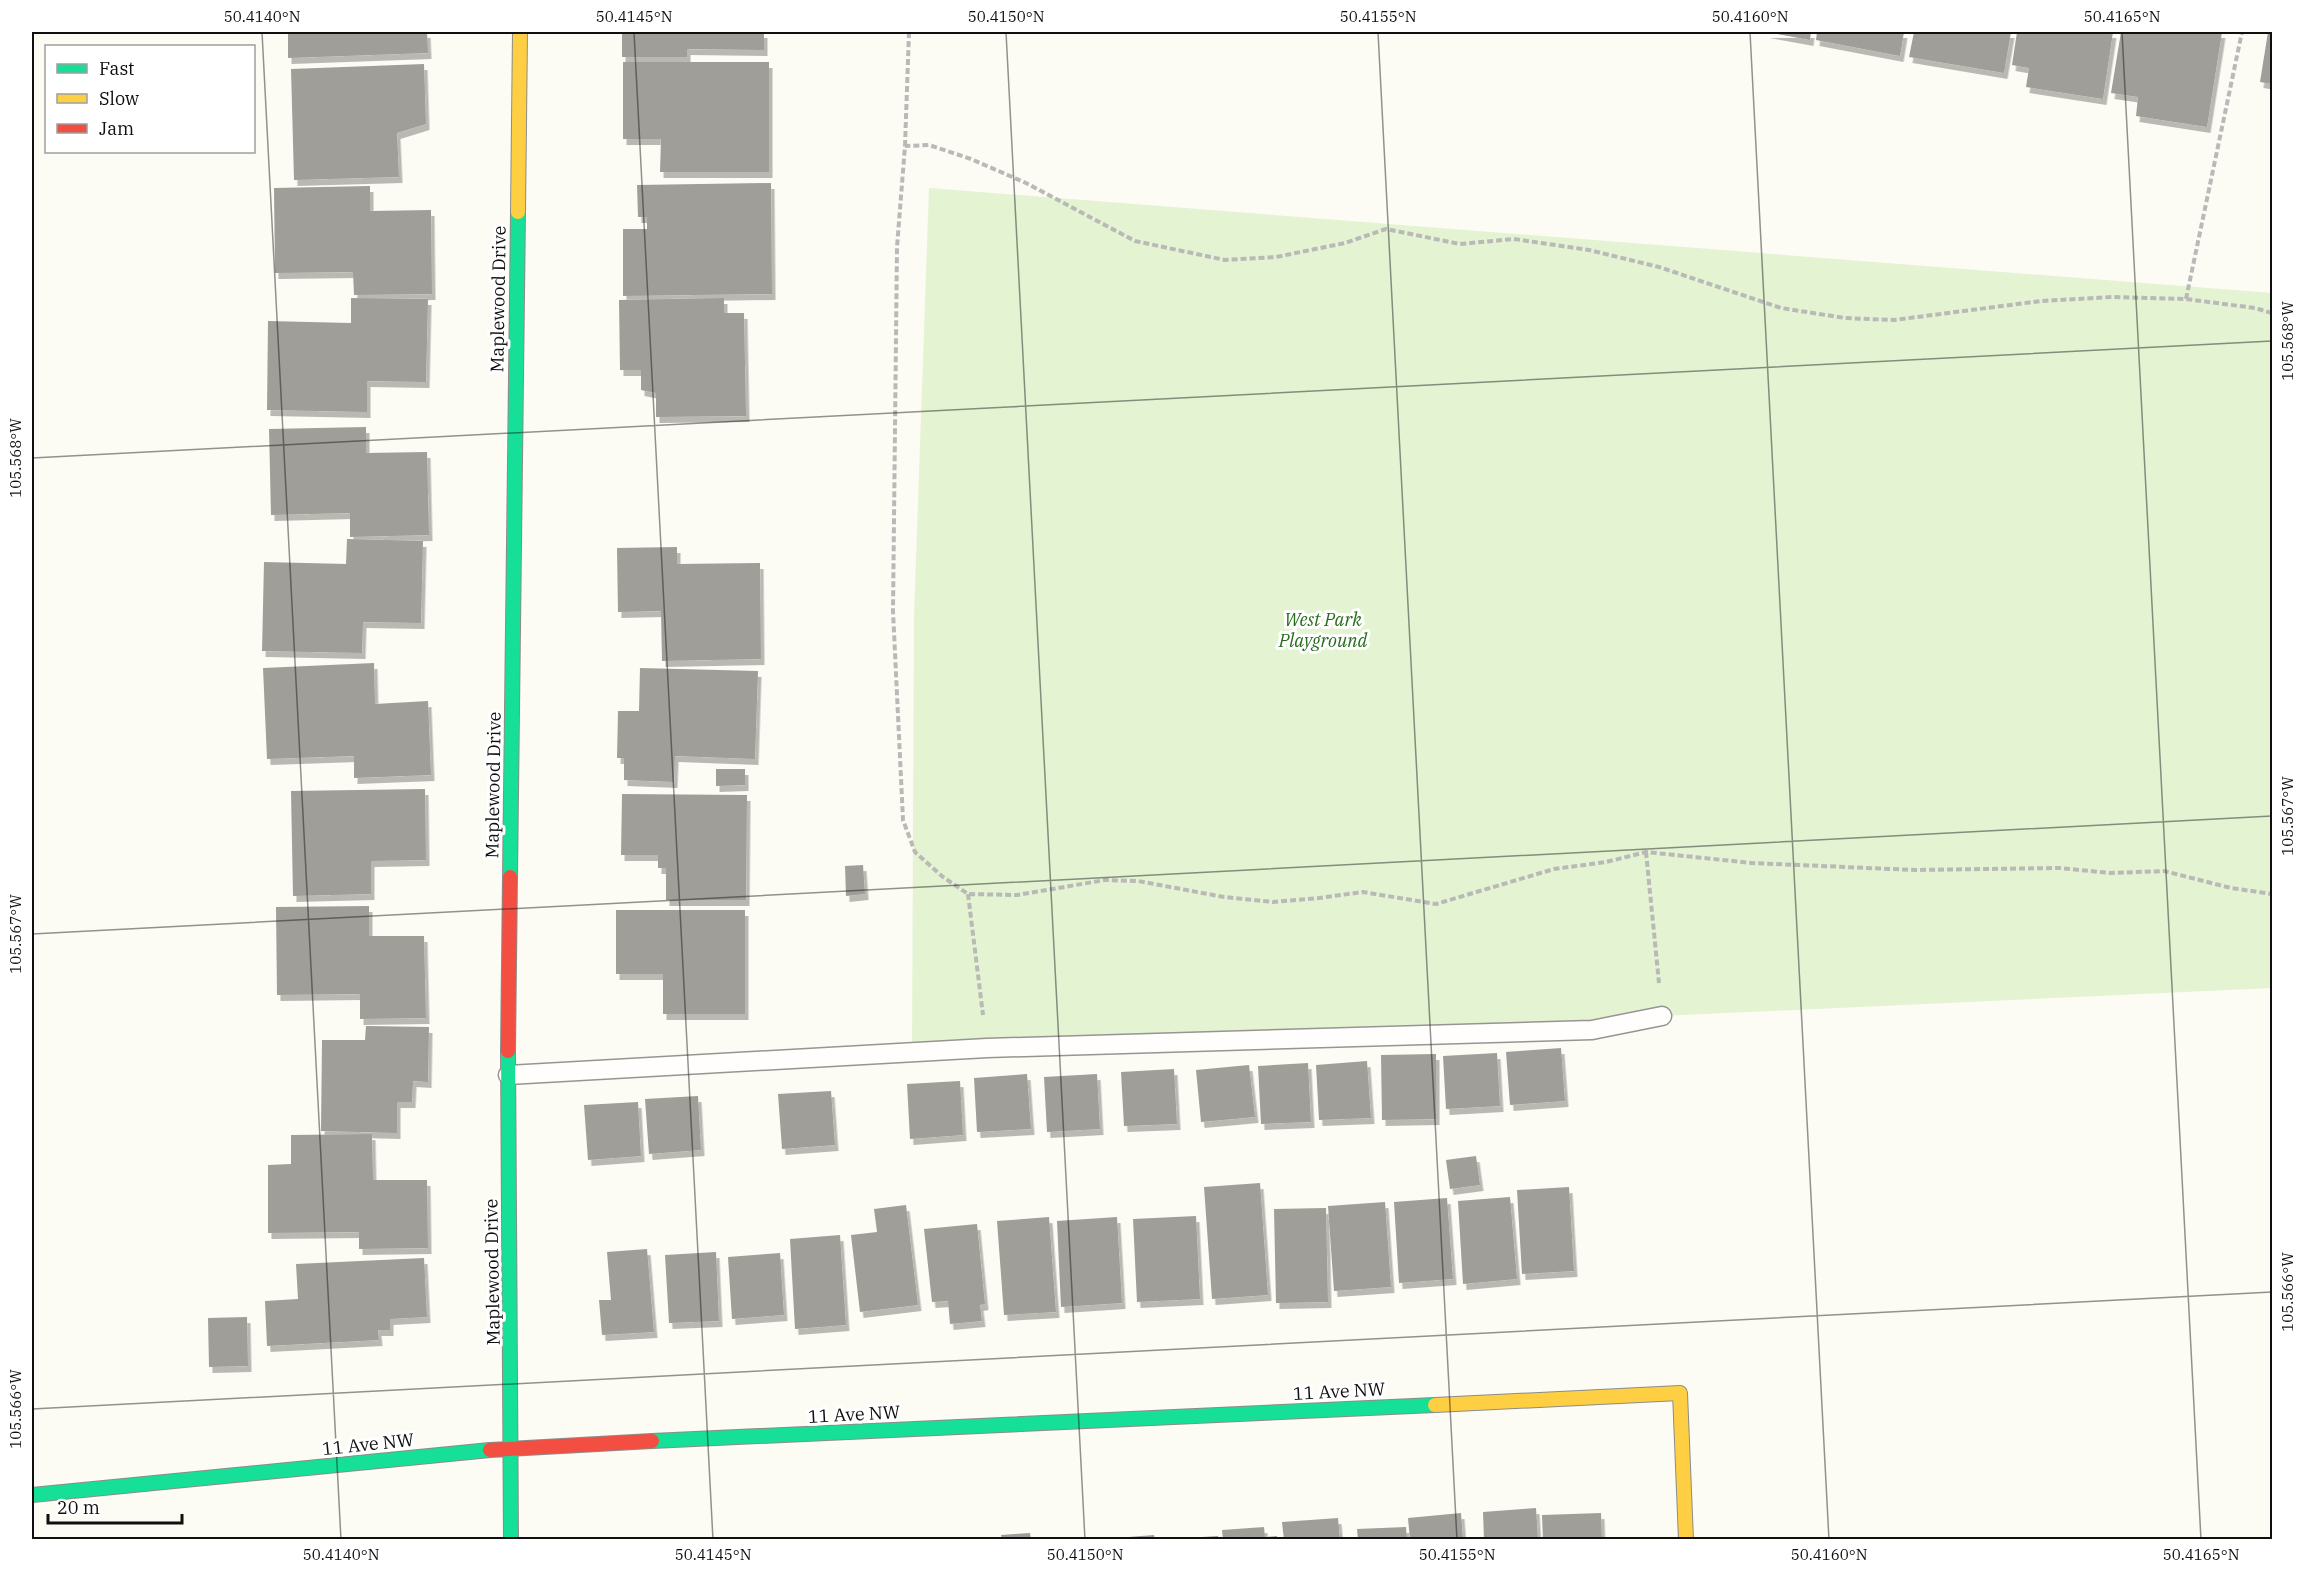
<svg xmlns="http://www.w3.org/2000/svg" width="2304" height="1571" font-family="'IBM Plex Serif',serif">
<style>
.green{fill:#e4f3d2}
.building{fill:#9f9e99;filter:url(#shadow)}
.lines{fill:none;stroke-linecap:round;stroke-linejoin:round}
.lane-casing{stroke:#969592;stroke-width:21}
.fast-casing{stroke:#8c8c89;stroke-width:16}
.slow-casing{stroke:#8c8c89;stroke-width:16}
.jam-casing{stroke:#8c8c89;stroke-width:16}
.path{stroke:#b9b9b8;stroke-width:4;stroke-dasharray:6 3;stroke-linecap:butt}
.lane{stroke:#fffefd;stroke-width:18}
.fast{stroke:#16e098;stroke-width:14}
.slow{stroke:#ffcf43;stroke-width:14}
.jam{stroke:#f24e42;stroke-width:14}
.ticks{fill:none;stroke:#0f0f0f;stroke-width:1.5;stroke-opacity:0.45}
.labels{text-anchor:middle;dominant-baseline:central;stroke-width:6;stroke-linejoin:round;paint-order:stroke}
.street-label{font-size:18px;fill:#0f0f0f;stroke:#fff}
.park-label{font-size:18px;font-style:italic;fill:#266c1a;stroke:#fff}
.neatline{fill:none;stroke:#0f0f0f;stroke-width:2}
.ticks-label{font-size:15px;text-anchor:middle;fill:#0f0f0f}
</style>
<defs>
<filter id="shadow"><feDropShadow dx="3.5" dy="6" stdDeviation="0" flood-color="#0004"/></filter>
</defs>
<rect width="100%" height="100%" fill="#fcfbf4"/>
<path class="green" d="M929 188 2272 293V988L1662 1016 1592 1030 912 1052 914 617Z"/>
<path class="building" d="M288 32H427L428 53 288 58Z
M622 32H764V50L687 49V57H622Z
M1766 32H1811L1810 40Z
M1817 32H1904L1900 56 1816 40Z
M1914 32H2011L2004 73 1909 57Z
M2017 32H2113L2103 99 2026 87 2029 68 2012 65Z
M2121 32H2222L2207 127 2136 116 2138 97 2111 93Z
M2268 32H2272V84L2260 82Z
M623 62H769V172H660L661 139H623Z
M424 64 426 124 397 133 399 177 294 180 291 69Z
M771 183 772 294 623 296V229H647V217H638L637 185Z
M370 186V211L431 210 432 294 354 295 353 272 275 273 274 188Z
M351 298 428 299 426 382 367 381V412L267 410 268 321 351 323Z
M724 298V313H744L746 416 656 417V393L641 390V370H620L619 300Z
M366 427V453L427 452 429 535 350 537V513L271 515 269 429Z
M347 539 423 541 421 623 363 622 362 653 262 651 264 562 346 564Z
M677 547V564L760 563 761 659 662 661 661 611 618 612 617 548Z
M374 663 375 704 428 701 431 775 354 778V756L267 759 263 668Z
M640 668 758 671 755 759 675 756 674 782 624 780V758H617L618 711H639Z
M716 769H745V785L716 786Z
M425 789 426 860 371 861V894L293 896 291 791Z
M622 794 747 795 746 900H666V868H658V855H621Z
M863 865 865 894 846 896 845 866Z
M369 906V936H424L426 1018 360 1019V994L277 995 276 907Z
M616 910H745V1014H663V974H616Z
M366 1026 429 1027 428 1082 413 1081 412 1102H397V1133L321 1131 322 1040H365Z
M1561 1048 1565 1101 1510 1105 1506 1052Z
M1497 1053 1500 1106 1446 1109 1443 1056Z
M1436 1054V1119L1382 1120 1381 1055Z
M1367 1061 1371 1118 1319 1120 1316 1065Z
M1308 1063 1311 1122 1261 1124 1258 1066Z
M1249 1065 1255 1117 1201 1122 1196 1070Z
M1174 1069 1177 1124 1124 1126 1121 1072Z
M1027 1074 1031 1129 977 1132 974 1078Z
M1097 1074 1100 1129 1047 1132 1044 1077Z
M960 1081 963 1135 910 1139 907 1084Z
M831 1091 835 1145 782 1149 778 1094Z
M698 1096 701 1150 649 1154 645 1099Z
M638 1102 641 1156 588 1160 584 1105Z
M372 1134 373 1180H427L428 1248 359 1249V1232L268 1233V1165L291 1164V1135Z
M1476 1156 1480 1185 1450 1189 1446 1160Z
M1260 1183 1268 1295 1212 1299 1204 1187Z
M1569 1187 1574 1271 1522 1274 1517 1190Z
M1510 1197 1517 1279 1463 1284 1458 1201Z
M1447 1198 1453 1279 1399 1283 1394 1202Z
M1385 1202 1391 1287 1334 1291 1328 1206Z
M906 1205 918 1305 860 1312 851 1235 877 1232 874 1209Z
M1326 1208 1328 1302 1276 1303 1274 1209Z
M1196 1216 1200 1299 1137 1302 1133 1219Z
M1049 1217 1056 1312 1004 1315 997 1221Z
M1117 1217 1122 1303 1061 1307 1057 1221Z
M977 1224 985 1304 980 1305 982 1321 950 1324 948 1301 932 1302 924 1229Z
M840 1235 846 1325 795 1329 790 1239Z
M647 1249 654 1332 602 1335 599 1300H611L607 1252Z
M716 1252 719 1321 669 1323 665 1255Z
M780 1253 784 1315 732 1319 728 1257Z
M424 1258 427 1317 390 1319V1330H378L379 1340 267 1346 265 1301 298 1299 296 1264Z
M247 1317 248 1366 209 1367 208 1318Z
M1536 1508 1538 1540H1484L1483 1512Z
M1461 1513 1463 1540H1410L1408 1518Z
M1601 1513 1602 1540H1543L1542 1515Z
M1338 1518 1340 1540H1284L1282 1522Z
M1264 1527 1265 1537 1277 1536V1540H1223L1222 1530Z
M1406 1527 1407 1540H1358L1357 1529Z
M1030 1533 1031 1540H1002L1001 1535Z
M1154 1535 1155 1540H1116V1538Z
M1218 1536V1540H1186V1538Z"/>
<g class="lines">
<defs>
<path id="lane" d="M508 1075 987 1048 1592 1030 1662 1016"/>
<path id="fast" d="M510 877 518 212
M508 1051 511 1540
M652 1441 1435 1405
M32 1495 490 1450"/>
<path id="slow" d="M518 212 520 32
M1435 1405 1680 1393 1686 1540"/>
<path id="jam" d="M508 1051 510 877
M490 1450 652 1441"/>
</defs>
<use href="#lane" class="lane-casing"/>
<use href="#fast" class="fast-casing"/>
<use href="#slow" class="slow-casing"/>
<use href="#jam" class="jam-casing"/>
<path class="path" d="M905 146 909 32
M2186 299 2242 32
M2272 313 2255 308 2186 299 2112 297 2041 301 1894 320 1845 318 1781 308 1659 267 1589 250 1514 239 1460 244 1386 229 1345 243 1276 257 1225 260 1135 241 1026 183 971 159 929 145 905 146 897 247 893 611 903 820 915 852 943 877 968 894 1017 895 1105 880 1138 881 1224 897 1273 902 1319 898 1363 892 1436 904 1554 869 1606 862 1646 852 1752 863 1915 870 2060 868 2110 873 2164 871 2231 888 2272 894
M1646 852 1659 983
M968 894 983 1015"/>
<use href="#lane" class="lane"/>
<use href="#fast" class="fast"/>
<use href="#slow" class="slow"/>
<use href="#jam" class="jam"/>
</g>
<path class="ticks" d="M262 32 341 1540M634 32 713 1540M1006 32 1085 1540M1378 32 1457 1540M1750 32 1829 1540M2122 32 2201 1540M32 458 2272 341M32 934 2272 816M32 1409 2272 1292"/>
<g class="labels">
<g class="street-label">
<text transform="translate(498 299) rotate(-89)">Maplewood Drive</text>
<text transform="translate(493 785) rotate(-89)">Maplewood Drive</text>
<text transform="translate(492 1272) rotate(-91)">Maplewood Drive</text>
<text transform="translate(1339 1391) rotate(-3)">11 Ave NW</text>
<text transform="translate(854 1414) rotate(-3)">11 Ave NW</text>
<text transform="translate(368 1444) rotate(-6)">11 Ave NW</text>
</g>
<g class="park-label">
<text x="1323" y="619">West Park<tspan x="1323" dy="21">Playground</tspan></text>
</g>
</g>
<rect width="2304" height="1571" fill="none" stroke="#ffffff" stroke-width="66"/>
<rect x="45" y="45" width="210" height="108" fill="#ffffff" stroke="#9f9f9f" stroke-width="1.5"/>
<rect x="57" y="64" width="30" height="9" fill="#16e098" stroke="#9f9f9f" stroke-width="1.5"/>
<text x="99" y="75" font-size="18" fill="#0f0f0f">Fast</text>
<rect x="57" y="94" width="30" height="9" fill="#ffcf43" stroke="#9f9f9f" stroke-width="1.5"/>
<text x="99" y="105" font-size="18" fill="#0f0f0f">Slow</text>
<rect x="57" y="124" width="30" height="9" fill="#f24e42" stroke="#9f9f9f" stroke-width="1.5"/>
<text x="99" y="135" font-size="18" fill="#0f0f0f">Jam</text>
<path d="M48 1514v9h134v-9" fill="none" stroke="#0f0f0f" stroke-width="3"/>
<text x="57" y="1514" font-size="18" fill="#0f0f0f" stroke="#ffffff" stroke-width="4.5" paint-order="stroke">20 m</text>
<rect x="33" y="33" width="2238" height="1505" class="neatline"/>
<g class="ticks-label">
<text x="262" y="22">50.4140°N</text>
<text x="634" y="22">50.4145°N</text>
<text x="1006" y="22">50.4150°N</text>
<text x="1378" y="22">50.4155°N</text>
<text x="1750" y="22">50.4160°N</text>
<text x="2122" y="22">50.4165°N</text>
<text transform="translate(2288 341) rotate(-90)" y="5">105.568°W</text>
<text transform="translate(16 458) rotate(-90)" y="5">105.568°W</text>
<text transform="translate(2288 816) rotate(-90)" y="5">105.567°W</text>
<text transform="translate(16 934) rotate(-90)" y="5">105.567°W</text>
<text transform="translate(2288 1292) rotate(-90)" y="5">105.566°W</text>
<text transform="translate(16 1409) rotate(-90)" y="5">105.566°W</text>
<text x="341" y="1560">50.4140°N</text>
<text x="713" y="1560">50.4145°N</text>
<text x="1085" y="1560">50.4150°N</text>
<text x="1457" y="1560">50.4155°N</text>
<text x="1829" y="1560">50.4160°N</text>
<text x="2201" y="1560">50.4165°N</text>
</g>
</svg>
